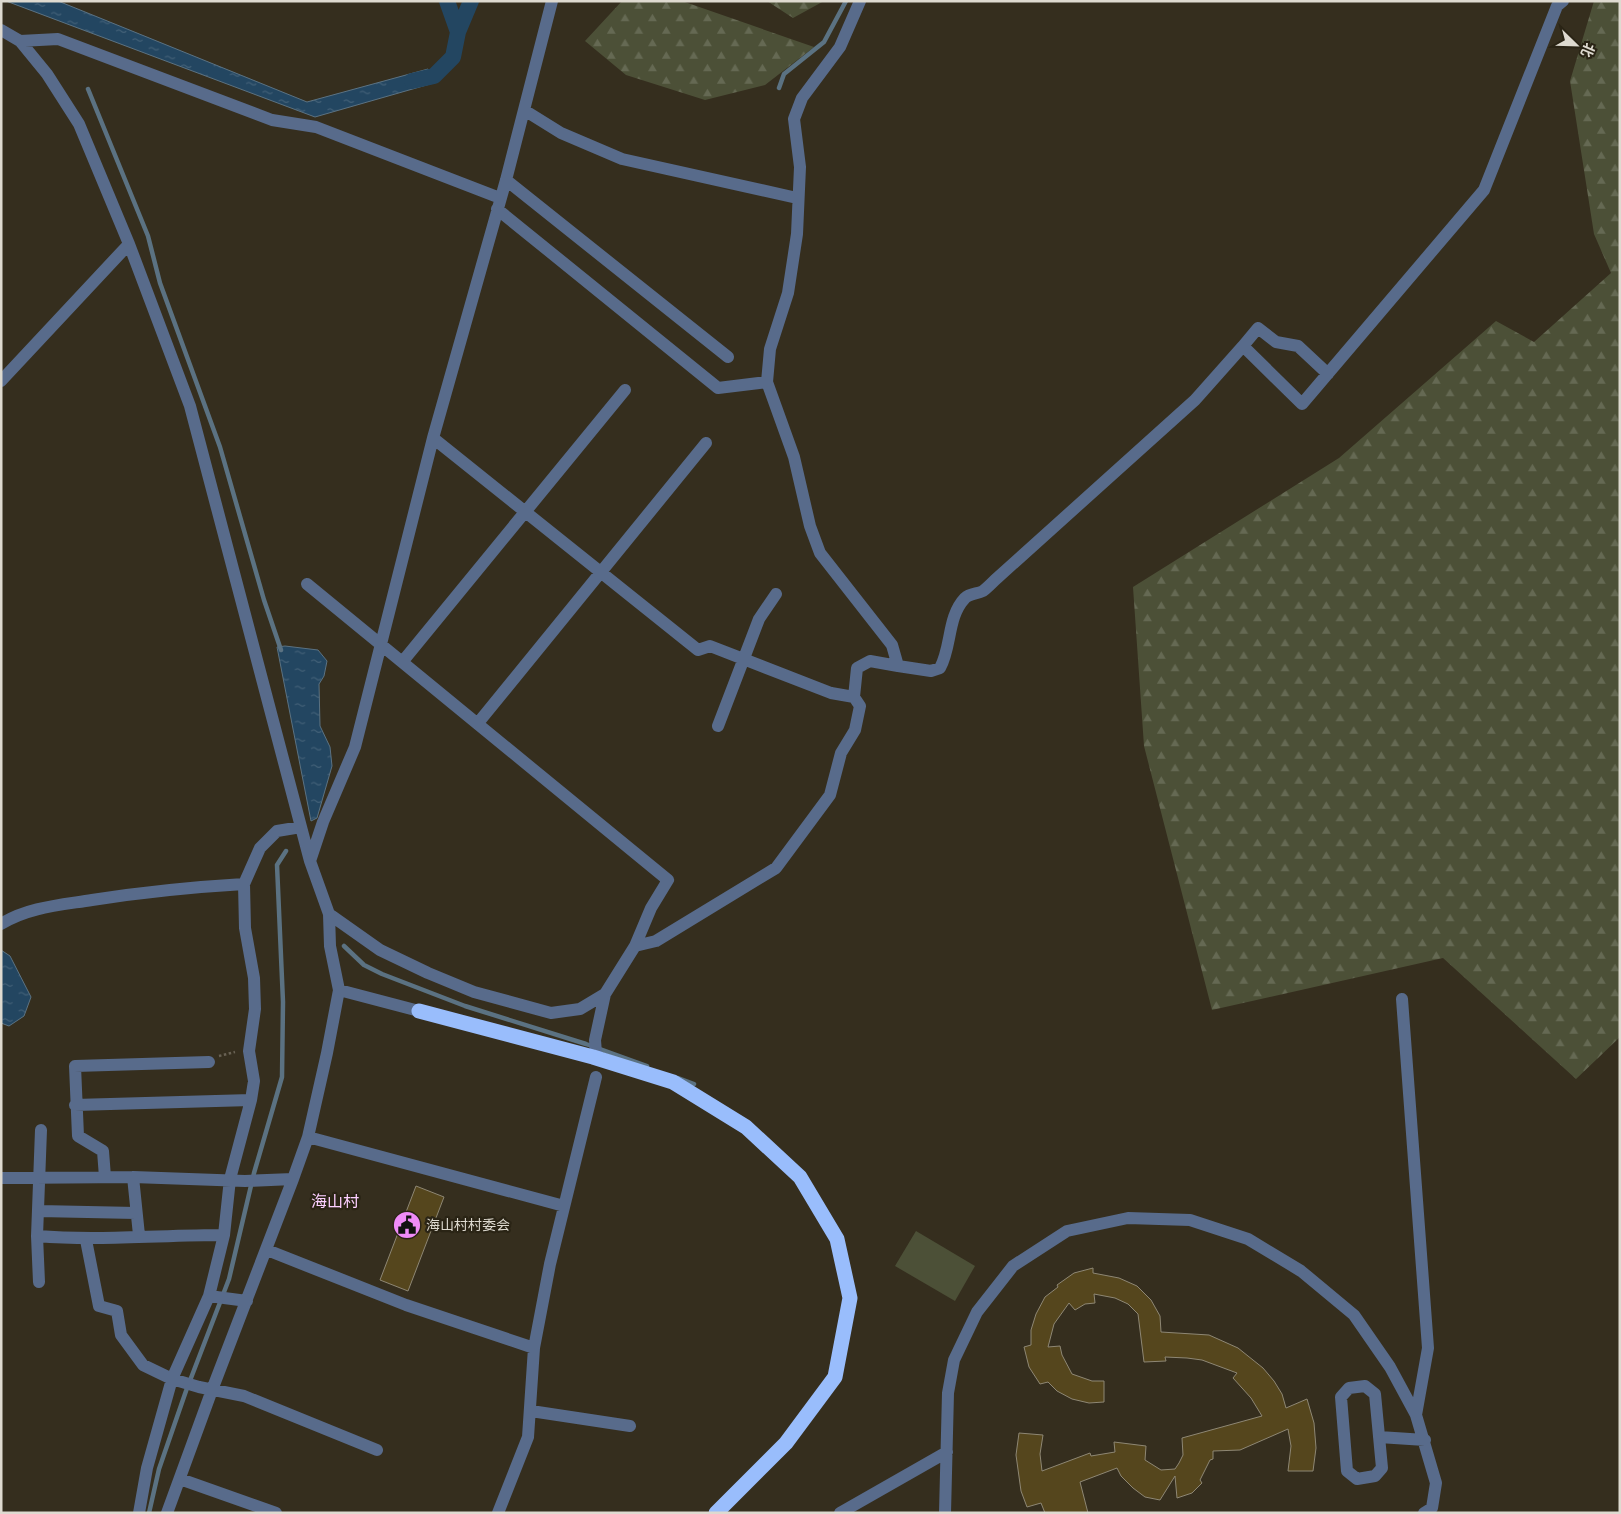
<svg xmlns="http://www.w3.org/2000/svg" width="1621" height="1514" font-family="Roboto,'Noto Sans SC',sans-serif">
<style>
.forest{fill:url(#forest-firs)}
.pitch{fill:#4c5037}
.water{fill:url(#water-ripples);stroke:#5b7282}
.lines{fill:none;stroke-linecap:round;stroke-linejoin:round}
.stream{stroke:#5b7282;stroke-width:4.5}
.canal{stroke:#234661;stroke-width:16}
.building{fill:#55461d;stroke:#8e8774}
.path{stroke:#696254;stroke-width:2.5;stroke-dasharray:2.5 2.5;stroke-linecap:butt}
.minor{stroke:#586b8b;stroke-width:12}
.highway{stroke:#99bdfc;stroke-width:15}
.labels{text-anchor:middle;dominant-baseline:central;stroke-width:4.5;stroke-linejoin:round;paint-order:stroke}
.poi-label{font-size:14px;fill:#dedad0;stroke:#2a2415;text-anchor:start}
.quarter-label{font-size:16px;fill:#fccfff;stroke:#2a2415}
</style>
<defs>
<pattern id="forest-firs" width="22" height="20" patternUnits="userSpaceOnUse" patternTransform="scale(1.25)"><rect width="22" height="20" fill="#4c5037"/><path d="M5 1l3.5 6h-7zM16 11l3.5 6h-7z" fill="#656953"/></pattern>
<pattern id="water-ripples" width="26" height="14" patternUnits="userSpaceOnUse" patternTransform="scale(1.25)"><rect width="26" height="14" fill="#234661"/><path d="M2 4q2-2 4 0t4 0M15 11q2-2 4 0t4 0" fill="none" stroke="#426077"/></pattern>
</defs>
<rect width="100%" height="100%" fill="#352e1e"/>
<path class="forest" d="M622 1H682L814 47 765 85 705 100 626 75 585 41Z
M767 1H824L793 18Z
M1594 1H1620V1037L1576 1079 1443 958 1212 1010 1144 746 1133 587 1339 458 1496 321 1534 342 1611 273 1594 234 1570 81Z"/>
<path class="pitch" d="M916 1231 975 1266 955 1301 895 1266Z"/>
<path class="water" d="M6 1H58L307 102 428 69 437 82 315 117Z
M285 646 318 650 327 661 324 676 319 684 320 726 330 747 332 766 317 818 311 821 277 647Z
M1 950 10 956 31 997 24 1016 9 1026 1 1023Z"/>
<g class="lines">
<path class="stream" d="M779 88 784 74 824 42 846 1
M88 89 148 236 160 283 220 447 264 600 281 650
M344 946 364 965 382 974 465 1006 586 1044 647 1066
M678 1078 694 1084
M149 1513 159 1469 186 1391 229 1279 254 1173 282 1077 283 1002 277 865 286 851"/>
<path class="canal" d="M458 32 471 1
M412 81 434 76 453 57 458 32 447 1"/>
</g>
<path class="building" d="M416 1186 444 1197 408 1291 380 1280Z
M1093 1268V1273L1119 1278 1137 1286 1151 1300 1160 1316 1161 1332 1209 1335 1238 1348 1263 1368 1274 1381 1282 1394 1286 1408 1307 1399 1314 1423 1316 1448 1313 1471H1288L1291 1446 1288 1429 1240 1450 1213 1451V1459L1210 1460 1200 1480 1202 1483 1192 1493 1177 1498 1175 1476 1160 1500 1145 1497 1133 1488 1121 1476 1117 1468 1080 1482 1088 1513H1045L1041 1503 1027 1507 1021 1491 1016 1455 1019 1433 1043 1435 1040 1454 1042 1471 1090 1453 1091 1456 1115 1452 1114 1442 1146 1446 1145 1460 1161 1470 1175 1469 1179 1463 1183 1455 1182 1438 1262 1416 1251 1398 1233 1378 1237 1373 1202 1360 1187 1358 1165 1357 1166 1361 1144 1362 1138 1314 1128 1304 1115 1298 1094 1294 1095 1303 1085 1304 1075 1310 1069 1303 1054 1324 1048 1347 1060 1346 1062 1355 1072 1374 1092 1381H1104V1402L1089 1403 1072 1399 1057 1391 1048 1382 1040 1384 1029 1367 1024 1347 1031 1345V1330L1036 1314 1045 1297 1058 1287 1057 1285 1074 1273Z"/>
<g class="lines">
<path class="path" d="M219 1056 235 1052"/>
<path class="minor" d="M860 1 840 47 802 98 794 119 800 167 797 234 788 293 770 349 767 382 794 457 810 526 820 553 892 645 898 666 931 671 940 668C952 646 947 617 965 598 970 593 977 594 983 591 987 588 991 584 995 580L1195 400 1243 346 1302 404 1484 190 1557 6 1563 1
M1 30 20 41 47 74 79 124 129 244 190 406 310 861 329 914 330 946 339 990 327 1053 308 1137 293 1179 212 1390 167 1513
M20 41 58 39 272 120 316 127 500 198
M524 110 561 133 622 159 797 198
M506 180 728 357
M497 209 718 388 767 382
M1243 346 1258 328 1276 342 1298 346 1328 374
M1 381 129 244
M433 438 698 650 710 646 831 693 854 697
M307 584 668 880 651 908 635 946 605 994 580 1009 551 1013 474 992 428 973 380 950 329 914
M403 661 625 390
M478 723 706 443
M718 726 759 619 776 594
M310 861 323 822 355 747 433 438 506 180 552 1
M244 884 260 848 277 831 301 827
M1 924C28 907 61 905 92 900 143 892 193 887 244 884L245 928 254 978 255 1009 249 1051 254 1081 251 1100 230 1179 224 1235 209 1296 172 1379 147 1468 139 1513
M635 946 656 941 776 868 830 795 841 753 855 730 860 706 854 697 857 668 870 661 898 666
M339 990 419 1011
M1402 999 1428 1348 1416 1415
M596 1053 595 1040 605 994
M75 1105 251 1100
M308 1137 564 1206
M105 1177 103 1151 78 1136 75 1066 209 1062
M133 1177 139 1235
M2 1178 133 1177 245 1181 293 1179
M39 1211 136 1213
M37 1236C99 1241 161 1235 224 1235
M86 1240 99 1306 117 1311 121 1335 143 1365 172 1379 199 1387 244 1396 377 1450
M267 1250 406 1305 534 1348
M39 1282 37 1236 41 1130
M209 1296 247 1301
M1365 1386 1375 1394 1382 1468 1375 1476 1357 1479 1347 1471 1341 1397 1349 1388Z
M531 1411 630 1426
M1379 1437 1425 1440
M180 1479 276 1513
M498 1513 528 1437 534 1348 550 1264 596 1077
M840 1513 947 1452
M945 1513 948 1393 954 1360 977 1312 1013 1266 1067 1231 1128 1218 1190 1220 1248 1239 1301 1271 1354 1315 1390 1367 1416 1415 1436 1483 1432 1508 1424 1513"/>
<path class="highway" d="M419 1011 593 1057 673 1082 746 1127 800 1177 837 1239 850 1298 835 1377 786 1443 716 1513"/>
</g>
<defs>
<symbol id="civic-disc" viewBox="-11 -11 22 22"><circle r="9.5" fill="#ef8bf7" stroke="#2a2415"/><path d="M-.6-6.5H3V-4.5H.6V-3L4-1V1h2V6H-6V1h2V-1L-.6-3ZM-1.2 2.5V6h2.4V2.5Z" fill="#111"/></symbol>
</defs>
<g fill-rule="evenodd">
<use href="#civic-disc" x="391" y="1209" width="32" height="32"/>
</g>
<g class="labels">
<g class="poi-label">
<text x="426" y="1225">海山村村委会</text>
</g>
<g class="quarter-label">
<text x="335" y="1201">海山村</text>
</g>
</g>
<rect width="1621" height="1514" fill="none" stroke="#dedad0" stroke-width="5"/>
<g transform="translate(1576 45) rotate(113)" stroke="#2a2415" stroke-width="4" paint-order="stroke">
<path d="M0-4L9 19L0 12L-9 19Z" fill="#dedad0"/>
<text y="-8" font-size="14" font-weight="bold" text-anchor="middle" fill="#dedad0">北</text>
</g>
</svg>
